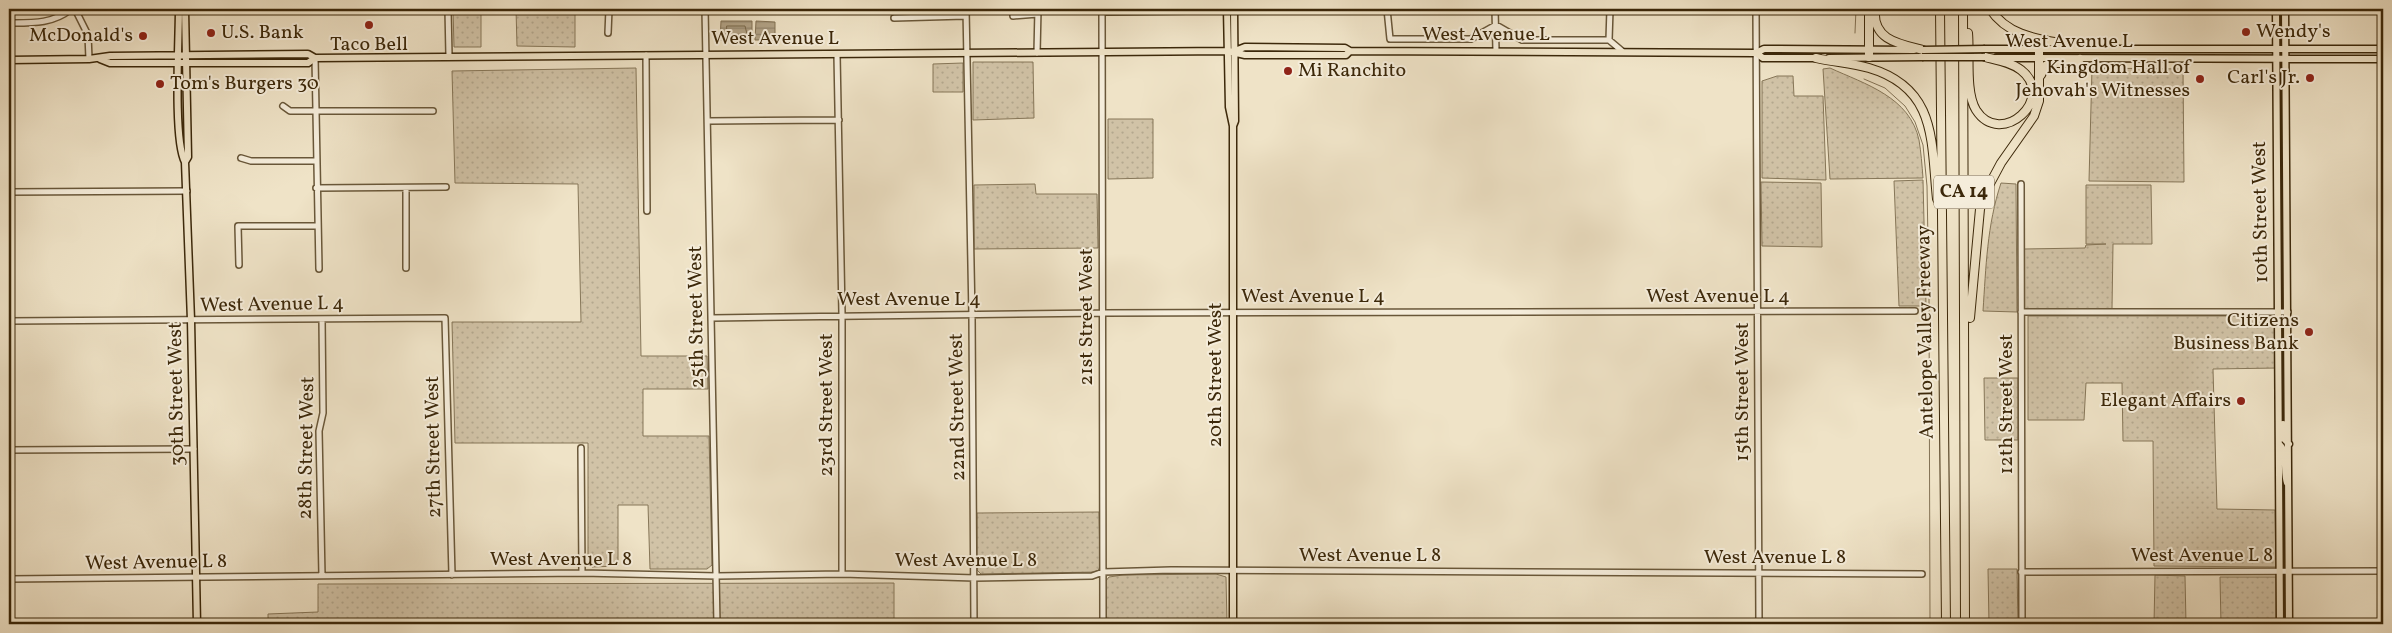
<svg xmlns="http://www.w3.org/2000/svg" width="2392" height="633" font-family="Vollkorn,serif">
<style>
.grass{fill:url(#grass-dots);stroke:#867658}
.water{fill:url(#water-rules);stroke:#837255}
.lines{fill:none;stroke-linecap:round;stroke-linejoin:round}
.shore{stroke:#776648;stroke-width:1}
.stream{stroke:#837255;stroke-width:1}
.minor-casing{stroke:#695739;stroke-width:8}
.major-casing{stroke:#3c280a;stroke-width:9}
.highway-casing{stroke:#3c280a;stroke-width:10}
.minor{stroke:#f5eddb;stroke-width:5}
.major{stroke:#efe3c7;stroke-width:6}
.highway{stroke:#efe3c7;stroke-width:8}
.major-bridge-casing{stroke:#3c280a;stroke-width:9;stroke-linecap:butt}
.major-bridge{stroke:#efe3c7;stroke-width:6}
.poi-dot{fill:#8f2418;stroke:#f5eddb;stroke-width:2}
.labels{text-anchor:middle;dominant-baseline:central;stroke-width:4;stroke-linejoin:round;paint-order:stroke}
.shield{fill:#f5eddb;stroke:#746349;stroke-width:1}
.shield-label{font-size:19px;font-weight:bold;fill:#3c280a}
.poi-label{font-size:20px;fill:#3c280a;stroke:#f5eddb;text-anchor:end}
.street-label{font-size:20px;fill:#3c280a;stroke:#f5eddb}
</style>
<defs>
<pattern id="grass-dots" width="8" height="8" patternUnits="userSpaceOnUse" patternTransform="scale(1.25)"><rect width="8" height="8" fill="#d1c3a7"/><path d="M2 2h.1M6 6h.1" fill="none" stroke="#b4a88e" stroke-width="1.8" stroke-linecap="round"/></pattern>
<pattern id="water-rules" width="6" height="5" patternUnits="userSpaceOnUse" patternTransform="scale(1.25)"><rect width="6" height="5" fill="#b2a387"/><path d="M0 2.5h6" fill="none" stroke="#92856d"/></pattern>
</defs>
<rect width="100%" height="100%" fill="#efe3c7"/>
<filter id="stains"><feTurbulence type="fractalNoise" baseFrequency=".004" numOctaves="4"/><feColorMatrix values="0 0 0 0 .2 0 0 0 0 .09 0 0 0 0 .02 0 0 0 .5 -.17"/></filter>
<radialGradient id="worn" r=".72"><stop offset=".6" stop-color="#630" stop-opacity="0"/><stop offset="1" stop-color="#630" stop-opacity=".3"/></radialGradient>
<path class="grass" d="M453 9H481V47H454Z
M516 9H575V47L517 46Z
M973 62H1033L1034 118 973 120Z
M963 63V92H933V64Z
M636 68 641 356H707L708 389H643V436H709L712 565 707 569H650L648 505H618V566L592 567 588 563V443H455L452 322H581L578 184 455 183 452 71Z
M1830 68C1865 84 1910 97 1919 140 1921 152 1922 165 1923 178L1830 179 1823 69Z
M2092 68 2183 69 2184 182 2089 181Z
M1777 76H1793L1794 96H1823L1826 180 1762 178V81Z
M1108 119H1153V178L1108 179Z
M1923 180 1926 306H1899L1894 181Z
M1761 182 1821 183 1822 247 1762 246Z
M2001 183 2016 184 2017 312 1983 311C1986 267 1987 225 2001 183Z
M1035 184 1036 194H1097L1098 248 974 249V185Z
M2086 185H2151L2152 244H2113L2112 309H2023L2024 249 2085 248 2086 245 2106 244H2086Z
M2028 316H2278V368L2213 369 2217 509 2275 510 2276 567 2154 566 2153 441H2123L2122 383H2086L2084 420H2028Z
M1984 378H2018V440H1985Z
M1099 512 1100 567 1097 572 981 574 977 570V513Z
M1988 569H2017L2018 624H1989Z
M1216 574 1226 577 1227 624H1105V582L1109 577 1123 575Z
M2155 575 2185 576 2186 624H2154Z
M2220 577H2276V624H2221Z
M894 583V624H268V614L318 612V584Z"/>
<path class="water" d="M721 21H752V40H720Z
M756 21 775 22V40H755Z"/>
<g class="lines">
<path class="shore" d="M727 26H745L747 34 727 35Z"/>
<path class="stream" d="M1855 33 1856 9
M1864 79 1885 88 1905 106 1915 122 1923 145 1927 186 1929 297 1930 624"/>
<defs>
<path id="minor" d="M75 9 88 35 89 59
M448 9 449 56
M705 9 717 624
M966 9 972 316 974 624
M1102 9 1103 624
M1387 9 1390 39H1471L1496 25 1522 40H1609L1622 51
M1495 9 1496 51
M1756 9 1759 624
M1102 12 1187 11 1188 9
M1013 16 1038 14
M894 18 965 16
M9 23C32 23 53 24 71 9
M608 33 609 9
M1609 40 1610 9
M1037 53 1038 9
M646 55 647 211
M837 55 842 314V574
M315 58 319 269
M283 106 290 111H433
M709 121 839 120
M241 158 251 161H316
M2021 184 2022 624
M316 188 446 187
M406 188V268
M9 192 187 191
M239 265 238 226H318
M2021 312H2288
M712 318 1102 313 1915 311
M9 321 445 318 452 575
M581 448 582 573
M9 450 194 449
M2021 572 2383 571
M322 576 319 431 323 413 322 319
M9 579 582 573 717 576 842 574 975 578 1092 576 1103 572 1171 570 1922 574"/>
<path id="major" d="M179 9C179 39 173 140 185 162L191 320 197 624
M185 9 188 157 185 162
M1227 9 1229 107 1233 126V624
M2276 9 2280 624
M2285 9 2289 624
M1985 49H2383
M1235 51 1245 47 1345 48 1350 51 1756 53 1764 49 1914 50
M1756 53 1763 58H1819
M1829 58 1922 57
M1996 58 2383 59
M100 59 110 63H308L315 58
M9 60 89 59 110 56 308 54 315 58 1228 51 1245 55H1346L1350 51
M1233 126 1235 121 1234 9
M2283 424 2284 439 2289 444
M2279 444C2288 451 2283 472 2287 483"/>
<path id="highway" d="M1875 9C1872 40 1899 44 1923 50
M1940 9 1946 624
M1963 9 1965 624
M1990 9C2012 42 2051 39 2085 48
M1968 33C1970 54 1965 92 1976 110 2001 149 2057 98 2021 70 2011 62 1997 60 1985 57
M1869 57V9
M1816 58C1833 62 1852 63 1869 68 1937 88 1931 141 1937 199
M2041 75 2045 66 2051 63H2075L2080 59
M1970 318 1980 209 1986 191 2001 163 2034 116 2039 101V49"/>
</defs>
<use href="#minor" class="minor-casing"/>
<use href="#major" class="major-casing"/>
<use href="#highway" class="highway-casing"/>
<use href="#minor" class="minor"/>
<use href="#major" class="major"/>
<use href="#highway" class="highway"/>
<defs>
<path id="major-bridge" d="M1923 50 1985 49
M1922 57H1985"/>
</defs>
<use href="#major-bridge" class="major-bridge-casing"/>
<use href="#major-bridge" class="major-bridge"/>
</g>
<g class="poi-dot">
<circle cx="369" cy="25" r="5"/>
<circle cx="2246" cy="32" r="5"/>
<circle cx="211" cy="33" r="5"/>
<circle cx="143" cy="36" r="5"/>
<circle cx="1288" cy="71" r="5"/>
<circle cx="2310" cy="78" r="5"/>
<circle cx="2200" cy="79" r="5"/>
<circle cx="160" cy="84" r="5"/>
<circle cx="2309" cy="332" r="5"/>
<circle cx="2241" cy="401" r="5"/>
</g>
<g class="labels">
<rect class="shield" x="1934" y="175.5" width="60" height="33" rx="4"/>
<g class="shield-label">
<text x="1964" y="192">CA 14</text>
</g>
<g class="poi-label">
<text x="2256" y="32" text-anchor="start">Wendy's</text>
<text x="221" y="33" text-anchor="start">U.S. Bank</text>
<text x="133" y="36">McDonald's</text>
<text x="369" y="45" text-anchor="middle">Taco Bell</text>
<text x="2190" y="68">Kingdom Hall of<tspan x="2190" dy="23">Jehovah's Witnesses</tspan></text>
<text x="1298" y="71" text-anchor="start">Mi Ranchito</text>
<text x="2300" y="78">Carl's Jr.</text>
<text x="170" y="84" text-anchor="start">Tom's Burgers 30</text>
<text x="2299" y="321">Citizens<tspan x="2299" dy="23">Business Bank</tspan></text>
<text x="2231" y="401">Elegant Affairs</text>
</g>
<g class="street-label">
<text x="1486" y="35">West Avenue L</text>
<text x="775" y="39">West Avenue L</text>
<text x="2069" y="42">West Avenue L</text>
<text transform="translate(2261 212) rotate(-91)">10th Street West</text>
<text x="1313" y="297">West Avenue L 4</text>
<text x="1718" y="297">West Avenue L 4</text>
<text x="909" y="300">West Avenue L 4</text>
<text transform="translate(272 305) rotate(-1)">West Avenue L 4</text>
<text transform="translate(697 317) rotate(-91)">25th Street West</text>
<text transform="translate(1087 317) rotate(-90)">21st Street West</text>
<text transform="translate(1926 332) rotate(-91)">Antelope Valley Freeway</text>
<text transform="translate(1216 375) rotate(-90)">20th Street West</text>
<text transform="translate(1743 392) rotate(-90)">15th Street West</text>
<text transform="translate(177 394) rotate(-91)">30th Street West</text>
<text transform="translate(2007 404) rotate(-90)">12th Street West</text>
<text transform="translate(827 405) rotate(-90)">23rd Street West</text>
<text transform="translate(958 407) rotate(-91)">22nd Street West</text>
<text transform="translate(434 447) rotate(-91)">27th Street West</text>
<text transform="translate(307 448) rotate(-89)">28th Street West</text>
<text x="1370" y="556">West Avenue L 8</text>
<text x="2202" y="556">West Avenue L 8</text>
<text x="1775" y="558">West Avenue L 8</text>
<text x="561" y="560">West Avenue L 8</text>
<text x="966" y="561">West Avenue L 8</text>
<text transform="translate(156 563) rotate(-1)">West Avenue L 8</text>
</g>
</g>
<rect width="2392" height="633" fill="none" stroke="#efe3c7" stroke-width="30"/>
<rect x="10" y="10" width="2372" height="613" fill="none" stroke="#3c280a" stroke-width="2.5"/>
<rect x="15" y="15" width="2362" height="603" fill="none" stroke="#3c280a"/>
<rect width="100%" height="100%" filter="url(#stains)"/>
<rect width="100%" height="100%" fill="url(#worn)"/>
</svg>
